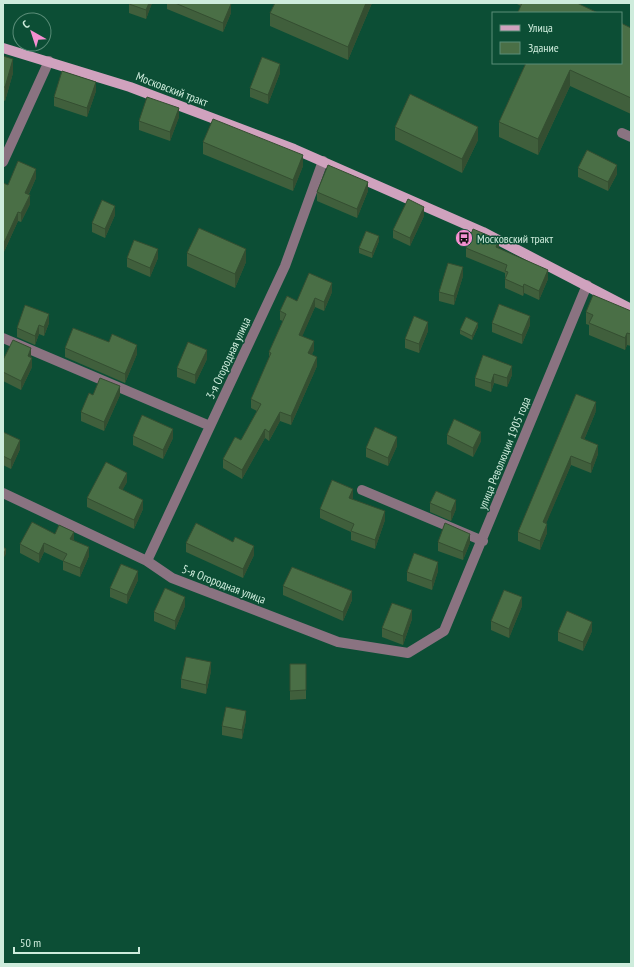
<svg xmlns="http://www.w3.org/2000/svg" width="634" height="967" font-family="'PT Sans Narrow',sans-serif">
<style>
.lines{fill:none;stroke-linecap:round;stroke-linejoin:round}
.minor{stroke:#8a7381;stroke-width:10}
.major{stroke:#d0a2be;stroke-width:10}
.wall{fill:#405f3c}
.shaded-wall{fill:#344e31}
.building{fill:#4a6f46;stroke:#344e31}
.labels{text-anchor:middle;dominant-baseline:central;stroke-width:3;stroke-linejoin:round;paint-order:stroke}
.street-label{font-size:12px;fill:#ceecdc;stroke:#0c4e35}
.poi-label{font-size:12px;fill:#ceecdc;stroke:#0c4e35;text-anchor:start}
</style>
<rect width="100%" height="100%" fill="#0c4e35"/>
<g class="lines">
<path class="minor" d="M622 133 631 137
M3 162 49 61
M3 338 210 426
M362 490 483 541
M3 493 147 561 172 578 338 642 408 653 444 631 587 285
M147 561 285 266 323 161"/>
<path class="major" d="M3 48 130 87 294 149 483 232 631 309"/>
</g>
<path class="wall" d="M152 3 146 19 129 13V4Z
M167 3H228L231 13 223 32 167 9Z
M372 3 348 60 270 26V13Z
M515 3H577L598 13H518L521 6Z
M631 28V114L570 86 538 155 499 137V122L526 63Z
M3 56 13 73 5 101 3 100Z
M280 73 268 104 250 97V88Z
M96 91 87 117 54 106V97Z
M179 117 170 141 139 130V121Z
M395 127 478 140 462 173 395 140Z
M203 142 303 166 293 191 203 154Z
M578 168 617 174 608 191 578 177Z
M36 178 29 194 30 204 21 222 18 221 3 254V183L8 185Z
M368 191 357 218 317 201V192Z
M115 215 105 238 92 232V223Z
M424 216 410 246 393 238V230Z
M379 241 372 258 359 253V248Z
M466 248H499L548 279 539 300 524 293 523 296 505 288V273L466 257Z
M187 253 246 262 235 288 187 266Z
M127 258H158L150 277 127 267Z
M463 276 454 305 439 301V292Z
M332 292 324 311 315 307 302 336 314 350 312 354 317 366 291 425 280 421 269 441 265 438 242 479 223 468V459L241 440 257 411 251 408V399L269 359V352L283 321 280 320V311L297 301Z
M631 311V346L627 345 625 350 589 335V325L586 324V312Z
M49 323 44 336 39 334 35 345 17 337V328Z
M492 323 530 325 522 344 492 332Z
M478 327 472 340 460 334V330Z
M428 331 419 353 405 348V339Z
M109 342 137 354 125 383 65 357V348Z
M483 355 512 375 507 387 494 383 491 392 475 386V378Z
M207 359 195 384 177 377V368Z
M3 360 32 367 21 390 3 381Z
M93 395H120L104 431 81 421V412Z
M596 411 584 440 598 454 591 473 571 465 546 523 547 533 540 550 518 541V532Z
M3 432 20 449 11 469 3 465Z
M447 435 481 441 473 457 447 444Z
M133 436 173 438 163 459 133 445Z
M397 446 388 466 366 457V448Z
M127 482 122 490 143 509 134 529 87 507V498Z
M353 498 352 500 385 520 375 549 351 540V532L320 518V509Z
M430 503 456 509 451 521 430 512Z
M55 534 74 541 89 556 80 577 63 570V561L44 552 39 563 20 553V544Z
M438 542 470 543 463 560 438 551Z
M186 543 254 555 243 578 186 552Z
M438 571 432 590 407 581V572Z
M138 580 127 604 110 597V588Z
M283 586 352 600 343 621 283 595Z
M185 606 175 630 154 621V612Z
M522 606 509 638 491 630V621Z
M412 619 403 645 382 637V628Z
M592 631 583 651 558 641V632Z
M290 664H306V699L290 700Z
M211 671 206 694 181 688V679Z
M246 720 242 739 222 735V726Z"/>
<path class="shaded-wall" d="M149 3H152L146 19V10Z
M366 3H372L348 60V47Z
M231 4V13L223 32V23Z
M13 59V73L5 101V87Z
M280 64V73L268 104V95Z
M570 70V86L538 155V139Z
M96 82V91L87 117V108Z
M179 108V117L170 141V132Z
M478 127V140L462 173V159Z
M303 155V166L293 191V180Z
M617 165V174L608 191V182Z
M36 169V178L25 202V193Z
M368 182V191L357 218V209Z
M30 195V204L21 222V213Z
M115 206V215L105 238V229Z
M424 207V216L410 246V238Z
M18 212V221L3 254V245Z
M379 236V241L372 258V253Z
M499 240V249L496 247Z
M158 249V258L150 277V268Z
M246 249V262L235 288V274Z
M463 267V276L454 305V296Z
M548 270V279L539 300V291Z
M332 283V292L324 311V302Z
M524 284V293L523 296V287Z
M315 298V307L299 344V335Z
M49 314V323L44 336V327Z
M530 316V325L522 344V335Z
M428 322V331L419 353V344Z
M478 323V327L472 340V336Z
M39 325V334L35 345V336Z
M627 333V345L625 350V338Z
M314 341V350L308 362V353Z
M137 345V354L125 383V374Z
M31 348V357L28 365V356Z
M207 350V359L195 384V375Z
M317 357V366L291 425V416Z
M32 358V367L21 390V381Z
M512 366V375L507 387V378Z
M494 374V383L491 392V383Z
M120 386V395L104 431V422Z
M596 402V411L581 447V438Z
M280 412V421L269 441V432Z
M173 429V438L163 459V450Z
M265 429V438L242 479V470Z
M481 432V441L473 457V448Z
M397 437V446L388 466V458Z
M20 440V449L11 469V460Z
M598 445V454L591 473V464Z
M571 456V465L543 531V522Z
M127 473V482L119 497V488Z
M353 489V498L349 507V498Z
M143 500V509L134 529V520Z
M456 500V509L451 521V512Z
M385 511V520L375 549V540Z
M547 524V533L540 550V541Z
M74 532V541L70 539Z
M470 534V543L463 560V552Z
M44 543V552L39 563V554Z
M254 546V555L243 578V569Z
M89 547V556L80 577V568Z
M6 549V554L3 559V555Z
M438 562V571L432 590V581Z
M138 571V580L127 604V595Z
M352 591V600L343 621V612Z
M185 597V606L175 630V621Z
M522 597V606L509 638V629Z
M412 610V619L403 645V636Z
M592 622V631L583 651V642Z
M211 662V671L206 694V685Z
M246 711V720L242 739V730Z"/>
<path class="building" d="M129 3H149L146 10 129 4Z
M175 3H228L231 4 223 23Z
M275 3H366L348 47 270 13Z
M522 3H577L598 13H522L518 12Z
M621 23 631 28V98L570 70 538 139 499 122 526 63H621Z
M3 56 13 59 5 87H3Z
M262 57 280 64 268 95 250 88Z
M62 71 96 82 87 108 54 97Z
M410 94 478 127 462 159 395 127Z
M147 97 179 108 170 132 139 121Z
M213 119 303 155 293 180 203 142Z
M587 150 617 165 608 182 578 168Z
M18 161 36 169 25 193 30 195 21 213 18 212 3 245V183L8 185Z
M328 165 368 182 357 209 317 192Z
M408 199 424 207 410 238 393 230Z
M102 200 115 206 105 229 92 223Z
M199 228 246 249 235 274 187 253Z
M473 229 499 240 496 247 548 270 539 291 524 284 523 287 505 279 508 272 505 271 507 265 466 248Z
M366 231 379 236 372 253 359 248Z
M134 240 158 249 150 268 127 258Z
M448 263 463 267 454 296 439 292Z
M309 273 332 283 324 302 315 298 299 335 314 341 308 353 317 357 291 416 280 412 269 432 265 429 242 470 223 459 235 437 241 440 261 404 251 399 271 353 269 352 286 314 280 311 287 296 297 301Z
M593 295 631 311V334L627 333 625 338 589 323 593 315 586 312Z
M499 304 530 316 522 335 492 323Z
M25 305 49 314 44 327 39 325 35 336 17 328Z
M414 316 428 322 419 344 405 339Z
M466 317 478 323 472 336 460 330Z
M73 328 109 342 112 334 137 345 125 374 65 348Z
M13 340 31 348 28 356 32 358 21 381 3 372V360Z
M188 342 207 350 195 375 177 368Z
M483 355 512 366 507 378 494 374 491 383 475 378Z
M100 378 120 386 104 422 81 412 89 393 93 395Z
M576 394 596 402 581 438 598 445 591 464 571 456 543 522 547 524 540 541 518 532Z
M142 415 173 429 163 450 133 436Z
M454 419 481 432 473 448 447 435Z
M375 427 397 437 388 458 366 448Z
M3 432 20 440 11 460 3 456Z
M106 462 127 473 119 488 143 500 134 520 87 498Z
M332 480 353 489 349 498 385 511 375 540 351 531 354 524 320 509Z
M436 491 456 500 451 512 430 503Z
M32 522 55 534 59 525 74 532 70 539 89 547 80 568 63 561 67 554 44 543 39 554 20 544Z
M196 523 233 542 235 537 254 546 243 569 186 543Z
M445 523 470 534 463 552 438 542Z
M3 547 6 549 3 555Z
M414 553 438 562 432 581 407 572Z
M121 564 138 571 127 595 110 588Z
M292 567 352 591 343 612 283 586Z
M165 588 185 597 175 621 154 612Z
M504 590 522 597 509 629 491 621Z
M392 603 412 610 403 636 382 628Z
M567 611 592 622 583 642 558 632Z
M186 657 211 662 206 685 181 679Z
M290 664H306V690L290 691Z
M226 707 246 711 242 730 222 726Z"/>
<defs>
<symbol id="bus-disc" viewBox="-11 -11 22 22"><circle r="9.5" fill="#f590d1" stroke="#0c4e35"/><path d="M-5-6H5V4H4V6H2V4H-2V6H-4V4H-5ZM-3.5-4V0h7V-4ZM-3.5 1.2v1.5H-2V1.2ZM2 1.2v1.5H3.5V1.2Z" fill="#111"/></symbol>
</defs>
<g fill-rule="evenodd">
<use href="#bus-disc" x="454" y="228" width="20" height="20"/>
</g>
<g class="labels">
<g class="street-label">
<text transform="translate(172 89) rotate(21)">Московский тракт</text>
<text transform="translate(228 358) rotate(-65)">3-я Огородная улица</text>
<text transform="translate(504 453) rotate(-68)">улица Революции 1905 года</text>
<text transform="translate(224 584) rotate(21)">5-я Огородная улица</text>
</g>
<g class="poi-label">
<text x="477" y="238">Московский тракт</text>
</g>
</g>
<rect width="634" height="967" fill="none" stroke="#ceecdc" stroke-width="8"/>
<rect x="492" y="12" width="130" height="52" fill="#0c4e35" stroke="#5a8d78"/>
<rect x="500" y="25" width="20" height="6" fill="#d0a2be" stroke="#5a8d78"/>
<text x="528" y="32" font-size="12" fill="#ceecdc">Улица</text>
<rect x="500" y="42" width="20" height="12" fill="#4a6f46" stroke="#5a8d78"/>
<text x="528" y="52" font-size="12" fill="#ceecdc">Здание</text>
<g transform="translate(32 32) rotate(321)"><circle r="19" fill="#0c4e35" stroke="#5a8d78"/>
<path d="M0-3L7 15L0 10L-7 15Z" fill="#f590d1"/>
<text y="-6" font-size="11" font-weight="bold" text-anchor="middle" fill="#ceecdc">С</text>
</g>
<path d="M14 947v6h125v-6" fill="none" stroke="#ceecdc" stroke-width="2"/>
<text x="20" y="947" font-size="12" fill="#ceecdc" stroke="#0c4e35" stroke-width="3" paint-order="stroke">50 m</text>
</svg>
